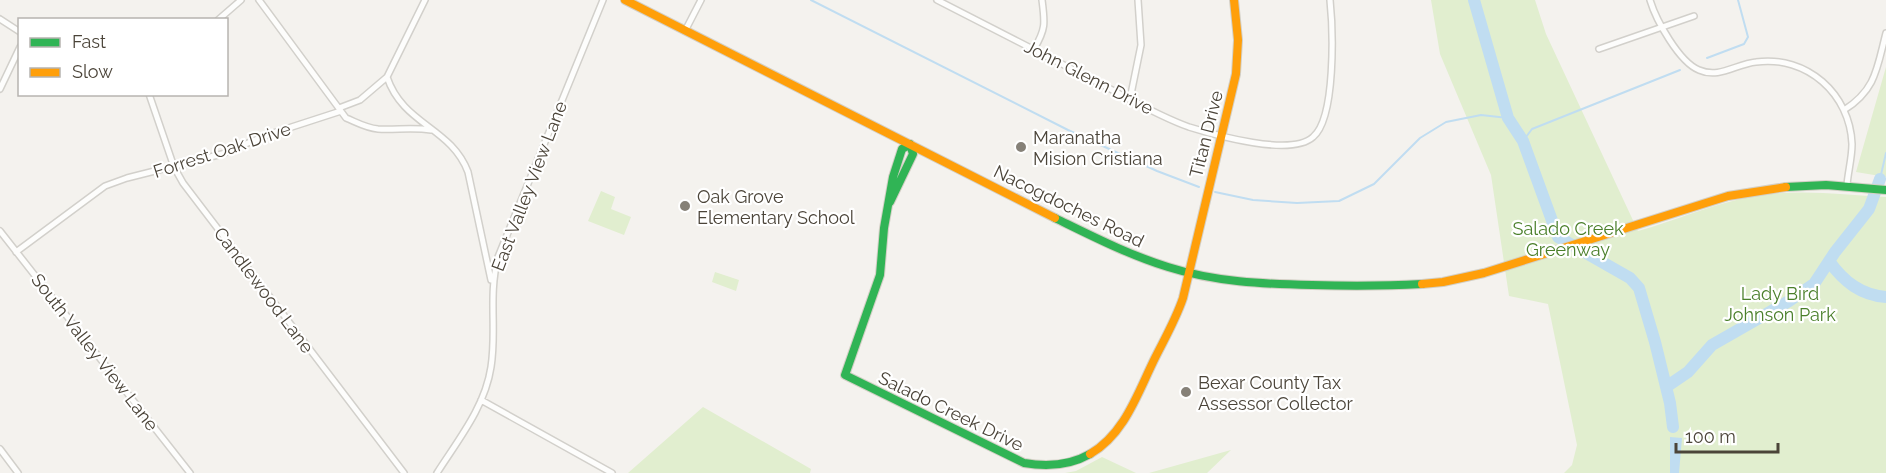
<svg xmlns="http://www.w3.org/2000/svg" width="1886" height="473" font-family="Raleway,sans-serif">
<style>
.green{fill:#e1eecf}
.water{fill:#c0ddf1}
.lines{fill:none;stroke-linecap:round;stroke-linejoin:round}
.stream{stroke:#c0ddf1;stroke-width:2}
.river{stroke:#c0ddf1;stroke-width:12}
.street-casing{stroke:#d2d0cb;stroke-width:8}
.fast-casing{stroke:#d3cfc5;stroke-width:10}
.slow-casing{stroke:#d3cfc5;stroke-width:10}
.street{stroke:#fdfdfc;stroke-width:5}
.fast{stroke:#30b455;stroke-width:8}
.slow{stroke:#ff9f0a;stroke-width:8}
.poi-dot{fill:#868178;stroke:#fff;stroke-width:2}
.labels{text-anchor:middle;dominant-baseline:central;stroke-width:4.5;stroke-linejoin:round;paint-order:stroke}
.street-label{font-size:18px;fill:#4b4439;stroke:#fff}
.poi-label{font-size:18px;fill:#4b4439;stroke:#fff;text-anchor:start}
.park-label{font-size:18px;fill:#4a7f2a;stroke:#fff}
</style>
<rect width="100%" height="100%" fill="#f4f2ee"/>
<path class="green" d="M1431 0H1535L1546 34 1638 231C1681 219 1726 198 1771 194 1809 190 1848 195 1886 197V473H1564L1572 465 1577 445 1548 304 1509 296 1491 175 1440 54Z
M1886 67V177L1856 172Z
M601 191 615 197 611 209 631 217 624 235 588 221Z
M715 272 739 280 736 291 712 282Z
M703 407 811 469 810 473H628Z
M1231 450 1207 473H1149Z
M1102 457 1136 473H1065L1076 471Z"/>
<path class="water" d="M1670 437 1682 438 1679 473H1670Z"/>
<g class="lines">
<path class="stream" d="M811 0 1068 130 1157 171 1199 187
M1707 58 1744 44 1748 37 1738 0
M1523 141 1532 129 1680 70
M1880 179 1886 153
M1215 192 1253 200 1297 203 1339 201 1374 184 1420 138 1446 122 1481 115 1508 118"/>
<path class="river" d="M1474 0 1508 118 1523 141 1558 237 1630 278 1639 288 1655 342 1670 403 1673 427
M1829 261C1844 282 1861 295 1886 297
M1666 387 1688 372 1712 345 1789 301 1814 284 1835 252 1869 209 1880 179"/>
<defs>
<path id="street" d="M259 0 346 118C356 122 366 128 378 129 396 130 413 127 431 130
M937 0C991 28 1045 55 1099 83 1128 98 1158 116 1189 127 1215 135 1291 157 1313 137 1336 118 1333 29 1330 0
M1650 0C1656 20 1679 62 1699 70 1719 79 1736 64 1756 62 1807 55 1850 94 1852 144 1852 158 1848 172 1847 185
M0 19 20 32
M218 20 241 0
M685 31 701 0
M1034 49C1046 29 1045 23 1042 0
M1599 49 1694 16
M387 77C403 125 451 127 468 172L491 280
M0 89 20 47
M149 94 174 167 183 183 404 473
M1130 99 1141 45 1138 0
M339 108 360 100 387 77 425 0
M1844 110C1876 90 1877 68 1886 33
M0 231 190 473
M16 252 105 186 127 178 222 154 267 135 341 111
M481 400 612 473
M0 449 18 473
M437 473C458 440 485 407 491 367 497 329 488 297 498 257L603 0"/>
<path id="fast" d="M1786 187 1826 185 1886 190
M890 202 913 154 910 144 902 149 893 177 884 228 880 275 845 375 1024 463C1047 467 1069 466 1090 454
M1055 218C1092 236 1129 255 1168 267 1215 282 1263 284 1312 285 1349 286 1385 286 1422 284"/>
<path id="slow" d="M625 0 1055 218
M1422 284 1443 282 1484 273 1728 196 1786 187
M1090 454C1125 434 1138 392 1155 358 1165 338 1176 319 1183 298L1236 74 1238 40 1234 0"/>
</defs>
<use href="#street" class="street-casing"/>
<use href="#fast" class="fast-casing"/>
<use href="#slow" class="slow-casing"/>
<use href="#street" class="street"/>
<use href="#fast" class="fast"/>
<use href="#slow" class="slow"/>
</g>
<g class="poi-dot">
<circle cx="1021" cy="147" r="6"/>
<circle cx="685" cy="206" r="6"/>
<circle cx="1186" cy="392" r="6"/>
</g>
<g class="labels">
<g class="street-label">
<text transform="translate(1089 77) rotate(27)">John Glenn Drive</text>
<text transform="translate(1206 134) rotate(-76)">Titan Drive</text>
<text transform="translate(222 150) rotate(-18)">Forrest Oak Drive</text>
<text transform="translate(529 186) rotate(-69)">East Valley View Lane</text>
<text transform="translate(1069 206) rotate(26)">Nacogdoches Road</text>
<text transform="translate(264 290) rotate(53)">Candlewood Lane</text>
<text transform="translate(95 352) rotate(52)">South Valley View Lane</text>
<text transform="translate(951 411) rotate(26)">Salado Creek Drive</text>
</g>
<g class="poi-label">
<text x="1033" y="137">Maranatha<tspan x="1033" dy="21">Mision Cristiana</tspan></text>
<text x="697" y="196">Oak Grove<tspan x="697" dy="21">Elementary School</tspan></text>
<text x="1198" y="382">Bexar County Tax<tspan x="1198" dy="21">Assessor Collector</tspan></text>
</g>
<g class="park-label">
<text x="1568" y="228">Salado Creek<tspan x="1568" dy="21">Greenway</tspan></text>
<text x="1780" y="293">Lady Bird<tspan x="1780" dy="21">Johnson Park</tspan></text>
</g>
</g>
<rect x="18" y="18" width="210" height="78" fill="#ffffff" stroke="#b7b4b0" stroke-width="1.5"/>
<rect x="30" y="38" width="30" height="9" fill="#30b455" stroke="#b7b4b0" stroke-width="1.5"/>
<text x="72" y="48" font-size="18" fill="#4b4439">Fast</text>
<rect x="30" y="68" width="30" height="9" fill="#ff9f0a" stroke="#b7b4b0" stroke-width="1.5"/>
<text x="72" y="78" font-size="18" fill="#4b4439">Slow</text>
<path d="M1676 443v9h102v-9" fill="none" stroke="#4b4439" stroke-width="3"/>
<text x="1685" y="443" font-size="18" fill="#4b4439" stroke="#ffffff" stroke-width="4.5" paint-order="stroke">100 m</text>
</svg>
